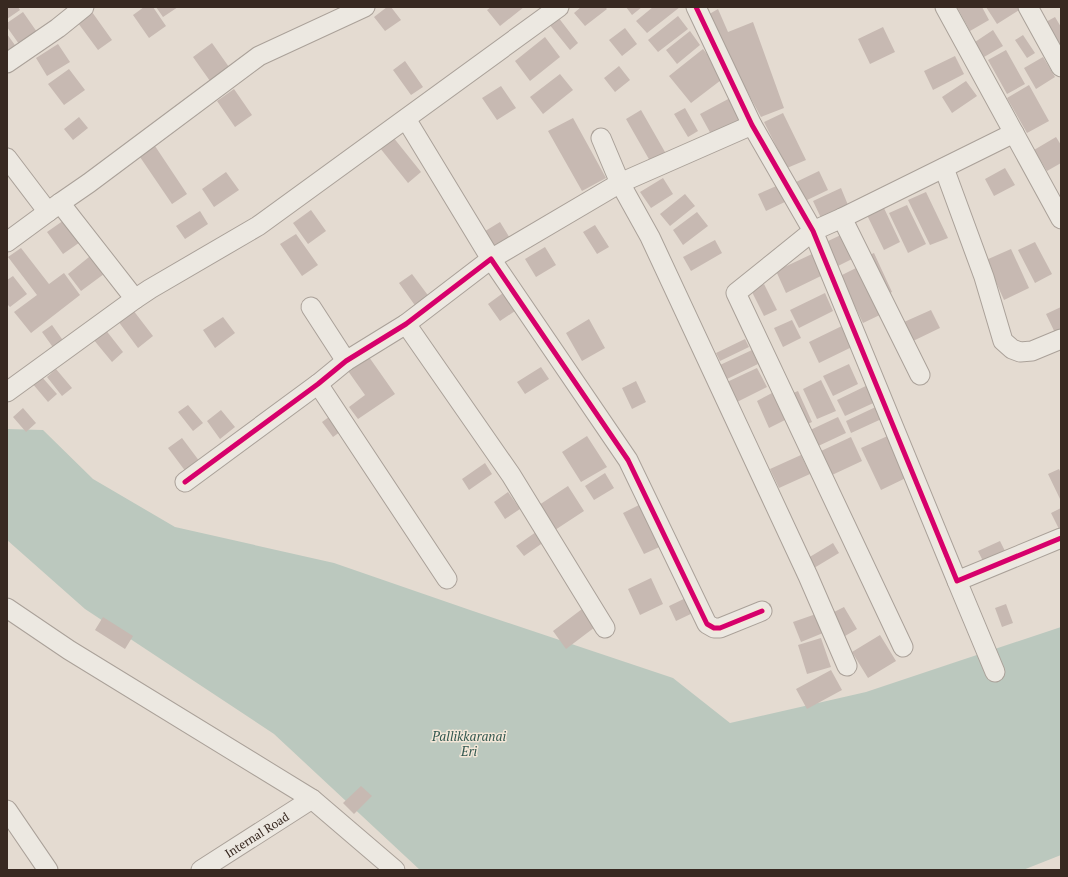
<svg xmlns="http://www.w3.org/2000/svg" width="1068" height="877" font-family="'PT Serif',serif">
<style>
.water{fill:#bbc8be}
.building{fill:#c7b9b2}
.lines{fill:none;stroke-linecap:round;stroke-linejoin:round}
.minor-casing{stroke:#aaa199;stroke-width:21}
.minor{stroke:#ece8e1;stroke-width:19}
.cycleway-casing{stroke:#f4e7d8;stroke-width:8}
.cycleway{stroke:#d6006c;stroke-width:5}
.labels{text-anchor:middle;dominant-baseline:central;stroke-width:3;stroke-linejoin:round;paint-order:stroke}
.street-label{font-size:12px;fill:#382921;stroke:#f4e7d8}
.water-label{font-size:13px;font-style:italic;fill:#31574f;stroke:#f4e7d8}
</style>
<rect width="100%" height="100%" fill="#e4dbd1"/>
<path class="water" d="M7 429 43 430 93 479 175 527 334 563 470 610 673 678 730 723 866 692 1061 627V855L1023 870H420L274 734 85 609 7 540Z"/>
<path class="building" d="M7 7H18L20 10 7 19Z
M144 7H153L166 26 149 38 133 15Z
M156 7H178L163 17Z
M387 7H391L401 20 385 31 374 17Z
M491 7H524L500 26 487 10Z
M581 7H605L607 9 585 26 574 13Z
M626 7H642L632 15Z
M653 7H680L647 33 636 21Z
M957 7H982L989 20 970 31Z
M986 7H1017L1019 10 997 24Z
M718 9 728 32 753 22 784 108 761 117 706 16Z
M23 12 37 32 19 44 7 27V23Z
M92 12 112 40 98 50 78 23Z
M678 16 688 29 658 52 648 40Z
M558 17 578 43 570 50 549 24Z
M1055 17 1061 27V51L1044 23Z
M883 27 895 52 870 64 858 39Z
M625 28 637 44 622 56 609 40Z
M993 30 1003 46 984 57 975 42Z
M690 31 700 45 677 64 666 50Z
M7 34 17 48 7 56Z
M1023 35 1035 53 1027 58 1015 40Z
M545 37 560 57 530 81 515 61Z
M212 43 229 67 210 81 193 57Z
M58 44 70 62 47 76 36 58Z
M703 49 725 77 691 103 669 76Z
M1006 50 1025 84 1007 94 988 60Z
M955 56 964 74 933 90 924 71Z
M1043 57 1055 77 1036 89 1024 68Z
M405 61 423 87 411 95 393 70Z
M619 66 630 80 615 92 604 78Z
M69 69 85 90 64 105 48 84Z
M560 74 573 90 543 114 530 97Z
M966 81 977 96 952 113 942 97Z
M1029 85 1049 121 1027 133 1007 98Z
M501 86 516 108 497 120 482 98Z
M234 89 252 115 235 127 217 101Z
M732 97 744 119 712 136 700 114Z
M685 108 698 131 688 137 674 114Z
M641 110 669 159 654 168 626 119Z
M783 113 806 160 787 168 764 122Z
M79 117 88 128 73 140 64 129Z
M573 118 606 178 582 191 548 131Z
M393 137 421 172 408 183 380 148Z
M1056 137 1061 145V163L1047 171 1034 150Z
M155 146 187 194 172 204 140 157Z
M1005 168 1015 185 994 196 985 179Z
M819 171 828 190 803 202 794 183Z
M226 172 239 190 214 207 202 189Z
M663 178 673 194 651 208 640 192Z
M781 184 789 200 766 211 758 194Z
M841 188 848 205 821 218 813 201Z
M926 192 948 238 930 245 908 200Z
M685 194 695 206 670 226 660 214Z
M907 205 926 244 908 253 889 213Z
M883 206 900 242 884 250 866 213Z
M311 210 326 231 308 244 293 223Z
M200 211 208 224 185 239 176 226Z
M697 212 708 226 683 245 673 230Z
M67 218 83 240 63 254 47 232Z
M500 222 513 243 494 254 482 233Z
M595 225 609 247 597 254 583 232Z
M845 233 856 257 838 266 826 242Z
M296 234 318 265 302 276 280 244Z
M715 240 722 253 691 271 683 257Z
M1035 242 1052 274 1035 283 1018 250Z
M545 247 556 265 536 277 525 259Z
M21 248 49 284 64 273 80 295 31 333 14 312 37 295 8 257Z
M1011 249 1029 288 1004 300 986 260Z
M94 253 108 271 81 291 68 274Z
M874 253 892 292 883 296 865 257Z
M812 254 823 275 786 293 776 271Z
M862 265 884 313 863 323 840 276Z
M412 274 433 302 419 311 399 283Z
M13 276 27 294 10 307 7 304V280Z
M764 284 777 310 764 316 751 290Z
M503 293 515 311 500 321 488 304Z
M825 293 833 311 799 328 790 310Z
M1061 307V335L1057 337 1046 314Z
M133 310 153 336 138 348 118 321Z
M931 310 940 328 913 341 904 322Z
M223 317 235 333 215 348 203 330Z
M589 319 605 348 582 361 566 333Z
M792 320 801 338 783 347 774 328Z
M846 324 856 345 819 363 809 342Z
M52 325 67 346 57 353 42 332Z
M105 329 123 352 112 362 93 339Z
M745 339 749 347 720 361 716 353Z
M752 350 758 364 727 379 720 365Z
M369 357 395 394 358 419 349 407 365 395 348 371Z
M849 364 858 384 833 396 823 376Z
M541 367 549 379 525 394 517 382Z
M757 368 767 387 737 402 727 382Z
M56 369 72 388 62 396 47 377Z
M41 376 57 394 48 402 32 383Z
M821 380 836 411 817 419 803 389Z
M636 381 646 402 632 409 622 388Z
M872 383 880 400 845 416 837 400Z
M798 391 812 422 801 427 786 396Z
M772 393 785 420 769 428 757 401Z
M882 404 888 416 851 433 846 421Z
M188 405 203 423 193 431 178 412Z
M23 408 36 423 26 432 13 417Z
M221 410 235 427 220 439 207 421Z
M333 414 344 429 333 437 322 422Z
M838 417 846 433 814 448 806 432Z
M892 434 912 475 881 490 861 448Z
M587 436 607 467 581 482 562 452Z
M851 437 862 461 832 475 821 451Z
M182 438 200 462 186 472 168 448Z
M801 455 810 474 779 488 770 469Z
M485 463 492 474 469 490 462 479Z
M1059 469 1061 473V501L1048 474Z
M605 473 614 488 594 500 585 486Z
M568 486 584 511 555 530 539 505Z
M508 492 520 509 505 519 494 502Z
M645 502 666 544 644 554 623 513Z
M1061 508V533L1051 513Z
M536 532 544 542 524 556 516 546Z
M1000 541 1007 555 985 565 978 551Z
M833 543 839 553 814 568 808 558Z
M651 578 663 604 640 615 628 589Z
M690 596 697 611 676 621 669 606Z
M1006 604 1013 623 1002 627 995 608Z
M586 606 599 624 566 649 553 631Z
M844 607 857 629 845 636 832 613Z
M816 614 823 633 801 642 793 622Z
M103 617 133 636 125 649 95 630Z
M880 635 896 661 868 678 852 652Z
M821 638 831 667 807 674 798 645Z
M831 670 842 690 807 709 796 689Z
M361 786 372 796 354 814 343 803Z"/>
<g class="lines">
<defs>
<g id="minor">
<path d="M696 7 752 125 813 231 957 581 1061 538"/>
<path d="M945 7 1061 219"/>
<path d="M1028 7 1061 67"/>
<path d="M7 63 58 28 84 7"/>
<path d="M406 119 491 259 620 183 752 125"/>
<path d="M601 138 620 183 650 237 808 576 847 666"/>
<path d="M7 158 48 212"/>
<path d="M944 168 984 277 1003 341 1012 349 1020 352 1032 351 1061 339"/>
<path d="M60 203 135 299"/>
<path d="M842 218 920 375"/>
<path d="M7 242 60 203 89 183 259 56 365 7"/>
<path d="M311 307 346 361"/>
<path d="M406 324 511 475 605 628"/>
<path d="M318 384 447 579"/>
<path d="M7 392 135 299 150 289 258 226 559 7"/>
<path d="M185 482 318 384 346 361 406 324 491 259 628 460 707 624 714 628H720L762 611"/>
<path d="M957 581 995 672"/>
<path d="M7 608 69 650 312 799 395 870"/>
<path d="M903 647 736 293 813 231 842 218 1014 133"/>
<path d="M7 810 48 870"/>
<path id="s1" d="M201 870 312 799"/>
</g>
</defs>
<use href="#minor" class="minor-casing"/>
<use href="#minor" class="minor"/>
<defs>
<path id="cycleway" d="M696 7 752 125 813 231 957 581 1061 538
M185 482 318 384 346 361 406 324 491 259 628 460 707 624 714 628H720L762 611"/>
</defs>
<use href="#cycleway" class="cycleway-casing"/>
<use href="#cycleway" class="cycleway"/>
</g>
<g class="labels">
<g class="street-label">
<text stroke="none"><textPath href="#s1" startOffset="66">Internal Road</textPath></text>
</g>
<g class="water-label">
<text x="469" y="736">Pallikkaranai<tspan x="469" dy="15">Eri</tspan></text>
</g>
</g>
<rect width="1068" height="877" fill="none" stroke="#382921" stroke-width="16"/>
</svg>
